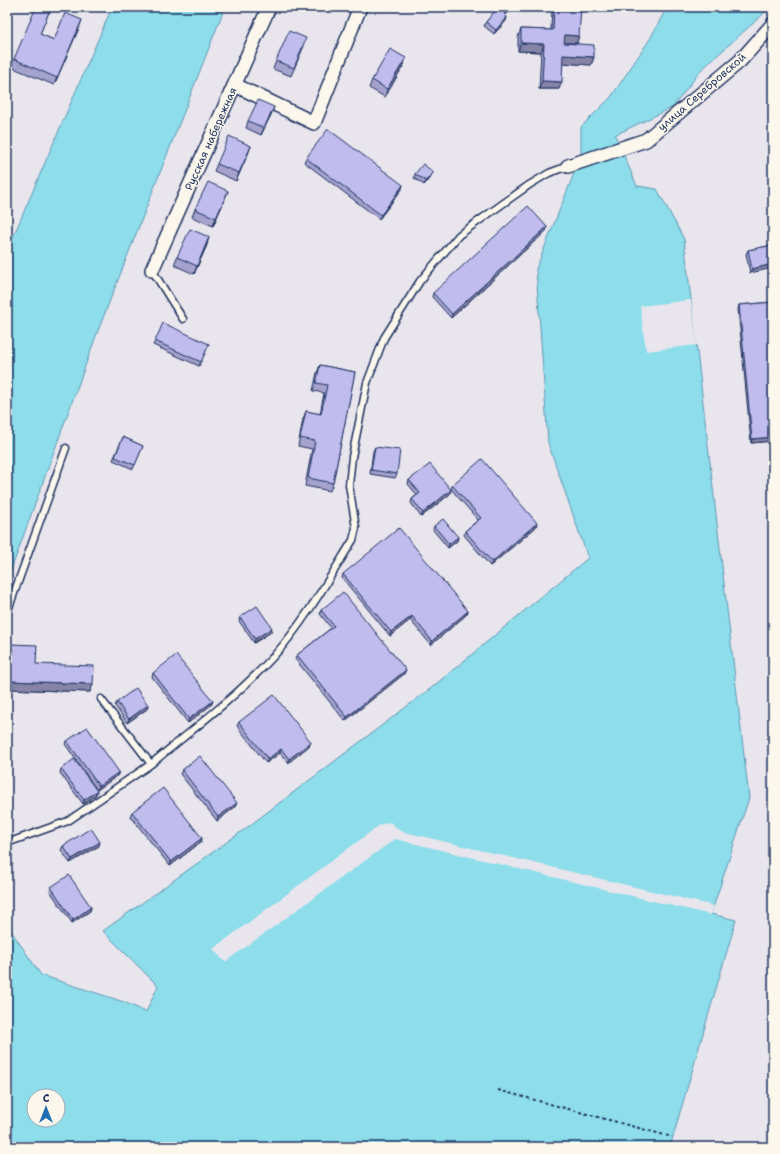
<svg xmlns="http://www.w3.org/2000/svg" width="780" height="1154" font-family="'Shantell Sans',sans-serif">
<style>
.water{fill:#8dddeb;stroke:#5f97b3;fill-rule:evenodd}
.pier{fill:#e9e5ed}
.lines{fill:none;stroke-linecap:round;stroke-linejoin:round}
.service-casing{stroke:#1b2f5e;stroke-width:9}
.minor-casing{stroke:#1b2f5e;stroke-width:16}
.path{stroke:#1b2f5e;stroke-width:2;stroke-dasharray:3 3;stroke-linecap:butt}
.service{stroke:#fbf7ec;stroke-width:6}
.minor{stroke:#fbf7ec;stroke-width:13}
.wall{fill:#a5a2cd;stroke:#1b2f5e}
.shaded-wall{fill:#8684a7;stroke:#1b2f5e}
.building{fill:#c0bcee;stroke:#1b2f5e}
.labels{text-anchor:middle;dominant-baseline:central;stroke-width:3;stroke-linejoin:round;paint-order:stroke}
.street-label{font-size:11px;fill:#1b2f5e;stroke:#fbf7ec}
</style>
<rect width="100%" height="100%" fill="#e9e5ed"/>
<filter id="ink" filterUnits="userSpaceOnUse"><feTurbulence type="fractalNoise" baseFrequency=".025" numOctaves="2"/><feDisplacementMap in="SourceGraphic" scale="8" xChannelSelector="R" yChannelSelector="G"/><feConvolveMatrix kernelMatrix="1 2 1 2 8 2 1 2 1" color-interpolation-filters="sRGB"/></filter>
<g filter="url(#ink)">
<path class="water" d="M112 7H225L96 336 7 581V251Z
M667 7H771L701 70 673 107 615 135 637 186 657 189 684 239 749 798 711 914 736 920 670 1147H7V925L41 975 124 1002 146 1012 158 986 103 931 245 829 430 689 588 558 548 443 536 269 581 156V127L611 97 650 39ZM34 1096H58V1120H34Z"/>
<path class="pier" d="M691 300 697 345 646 351 640 306Z
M390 822 400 831 714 906 711 915 395 839 225 962 213 949 380 825Z"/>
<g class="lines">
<defs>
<path id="service" d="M152 270 183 319
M7 613 66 448
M101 699 151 764C192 730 236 697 272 658 302 626 330 577 353 540L356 528 349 485 352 457 367 383 384 338 420 281 459 235 529 185 549 173 568 166
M7 843 68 821 151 764"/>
<path id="minor" d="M235 85 314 123 360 7
M568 166 646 140 740 61 773 24
M152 270 269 7"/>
</defs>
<use href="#service" class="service-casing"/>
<use href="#minor" class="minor-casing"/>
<path class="path" d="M498 1090 672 1137"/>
<use href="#service" class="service"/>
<use href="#minor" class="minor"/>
</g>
<path class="wall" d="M51 7 40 34 54 40 79 28 54 85 11 67 14 59Z
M431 7H441L439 11Z
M494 7H513L505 16 506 21 494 34 484 26 486 22 495 11 493 10Z
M552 7H581L577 43 594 57 591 65 563 63 559 89H539L541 52 518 51V37L521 29 551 30Z
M304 46 291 76 273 69 276 61Z
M406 58 403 66 385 97 369 88 372 80Z
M274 107 261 135 246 128 248 121Z
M251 146 236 181 214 171 217 164Z
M306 158 402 189 379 219 304 162Z
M433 172 431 176 424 185 414 178 415 174Z
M225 199 213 226 192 217 195 209Z
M547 227 546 231 451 318 432 297 433 293Z
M207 245 194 274 174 265 177 257Z
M773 245 750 273 746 254 748 250Z
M773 302V441L751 443 738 309 739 305Z
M155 341 209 344 199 366 153 345Z
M320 365 355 372 333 483 330 491 305 486 312 449 298 446 303 419 306 411 320 414 324 393 313 391 317 373Z
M123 437 143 446 133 469 113 460Z
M375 447 397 474 395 478 370 474 373 451Z
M409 480 450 494 421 517 411 503 412 499 417 495 408 484Z
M452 485 536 527 490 566 464 535 465 531 478 520 451 489Z
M434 526 458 537 457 541 448 548 433 530Z
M343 574 468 611 466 615 431 645 410 620 390 636 342 578Z
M321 610 404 674 345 721 295 659 297 655 331 628 320 614Z
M240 617 271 632 254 643 239 621Z
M10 644 36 664 93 684 90 692 7 689 8 652Z
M153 673 213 701 211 705 188 723 152 677Z
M117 702 148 705 147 709 127 723 115 706Z
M239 722 311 742 309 746 288 763 280 753 266 763 237 726Z
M67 741 119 772 117 776 97 790 65 744Z
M61 769 97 791 96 795 83 804 60 773Z
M182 770 235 807 217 821 180 774Z
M132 812 202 838 201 842 170 866 130 816Z
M63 846H99L70 863 61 850Z
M51 887 91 907 90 911 72 923 50 891Z"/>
<path class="shaded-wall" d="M511 7H513L503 18 504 14Z
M507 17 506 21 494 34 496 30Z
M82 20 79 28 54 85 57 78Z
M565 35 579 36 577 43H562Z
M521 43 544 44 541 52 518 51Z
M563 55 594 57 591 65 560 63Z
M406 58 403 66 385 97 387 89Z
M542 81 562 82 559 89H539Z
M274 107 271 115 261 135 264 128Z
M251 146 248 154 236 181 239 173Z
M433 172 431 176 424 185 426 181Z
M403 185 402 189 379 219 381 215Z
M228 191 225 199 213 226 216 218Z
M547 227 546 231 451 318 452 314Z
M209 237 207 245 194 274 197 266Z
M773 264V268L750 273 752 269Z
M773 437V441L751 443 752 439Z
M451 490 450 494 421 517 423 513Z
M537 523 536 527 490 566 492 562Z
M458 537 457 541 448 548 449 544Z
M468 611 466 615 431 645 432 641Z
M412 616 410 620 390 636 391 632Z
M272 628 271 632 254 643 255 639Z
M406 670 404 674 345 721 347 717Z
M9 681 93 684 90 692 7 689Z
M213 701 211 705 188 723 189 719Z
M148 705 147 709 127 723 129 719Z
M311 742 309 746 288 763 289 759Z
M281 749 280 753 266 763 268 759Z
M119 772 117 776 97 790 99 786Z
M97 791 96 795 83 804 84 800Z
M237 803 235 807 217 821 218 817Z
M202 838 201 842 170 866 171 862Z
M100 842 99 846 70 863 72 859Z
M91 907 90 911 72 923 73 920Z"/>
<path class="building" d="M36 7H51L40 34 54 40 65 13 82 20 57 78 14 59Z
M496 7H511L504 14 507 17 496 30 486 22 497 8Z
M554 7H581L579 36 565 35 564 43 594 45V57L563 55 562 82 542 81 544 44 521 43V29L553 30Z
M289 31 306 38 294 68 276 61Z
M7 40 10 42 7 48Z
M390 49 406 58 387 89 372 80Z
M258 100 274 107 264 128 248 121Z
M328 129 403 185 381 215 306 158Z
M229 136 251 146 239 173 217 164Z
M423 164 433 172 426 181 415 174Z
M208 182 228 191 216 218 195 209Z
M528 206 547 227 452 314 433 293Z
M190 229 209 237 197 266 177 257Z
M773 245V264L752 269 748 250Z
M773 302V437L752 439 739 305Z
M163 323 209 344 201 362 155 341Z
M320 365 355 372 333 483 308 478 315 441 300 438 306 411 321 414 327 385 316 383Z
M123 437 143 446 135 465 115 457Z
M375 447 400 450 397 474 371 470Z
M482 459 537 523 492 562 465 531 481 518 452 485Z
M430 464 451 490 423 513 412 499 420 493 409 480Z
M443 519 458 537 449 544 434 526Z
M399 528 468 611 432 641 412 616 391 632 343 574Z
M343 592 406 670 347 717 297 655 334 626 321 610Z
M257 606 272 628 255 639 240 617Z
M10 644 37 645 36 664 94 666 93 684 9 681Z
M176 655 213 701 189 719 153 673Z
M136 688 148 705 129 719 117 702Z
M274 695 311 742 289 759 281 749 268 759 239 722Z
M87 727 119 772 99 786 67 741Z
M200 756 237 803 218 817 182 770Z
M74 759 97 791 84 800 61 769Z
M163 788 202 838 171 862 132 812Z
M91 828 100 842 72 859 63 846Z
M69 875 91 907 73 920 51 887Z"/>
</g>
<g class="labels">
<g class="street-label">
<text transform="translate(702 92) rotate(-41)">улица Серебровской</text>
<text transform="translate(211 139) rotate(-66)">Русская набережная</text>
</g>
</g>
<rect width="780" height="1154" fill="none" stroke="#fbf7ec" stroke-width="24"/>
<rect x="12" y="12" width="756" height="1130" fill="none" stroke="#1b2f5e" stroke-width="1.5" filter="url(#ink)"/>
<g transform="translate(46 1108)"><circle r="19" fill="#fbf7ec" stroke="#a1a7b3"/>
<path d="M0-3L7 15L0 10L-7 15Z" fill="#1f6fb2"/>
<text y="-6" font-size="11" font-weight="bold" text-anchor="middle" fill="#1b2f5e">С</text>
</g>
</svg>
